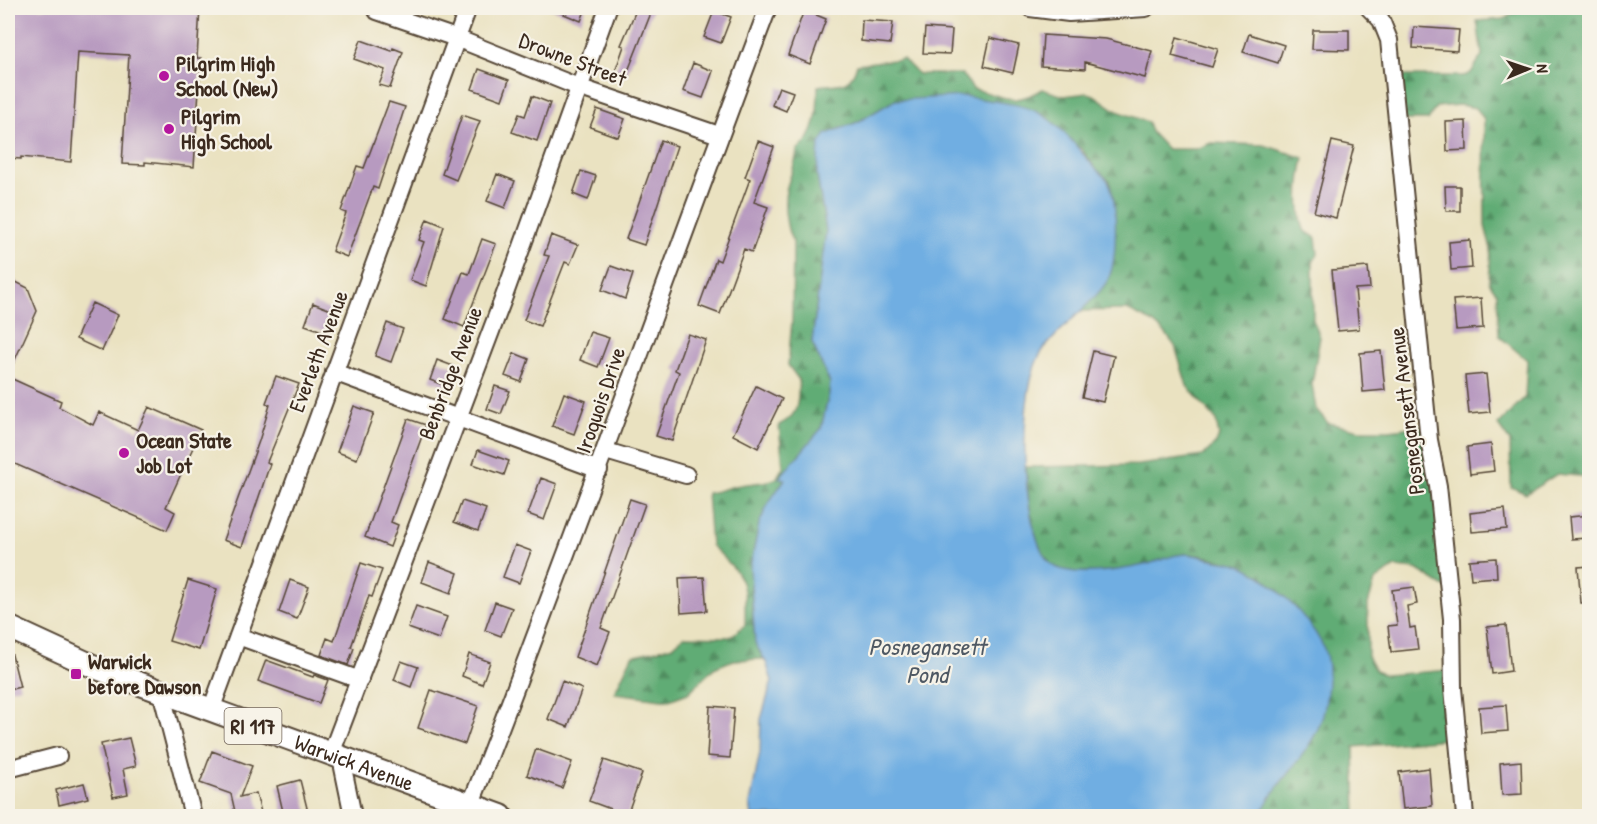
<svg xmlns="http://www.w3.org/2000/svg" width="1597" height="824" font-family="'Patrick Hand',sans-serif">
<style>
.forest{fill:url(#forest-firs);stroke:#4e6b4a;stroke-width:1.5}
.water{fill:#70aee2;stroke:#566c80;stroke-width:1.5}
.building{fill:#b79ac0}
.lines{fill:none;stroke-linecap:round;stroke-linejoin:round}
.minor-casing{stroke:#554636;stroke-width:20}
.major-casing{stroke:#554636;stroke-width:26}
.minor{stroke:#fff;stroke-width:16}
.major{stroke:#fff;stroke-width:22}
.poi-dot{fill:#b5179e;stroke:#f7f3e8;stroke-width:2}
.labels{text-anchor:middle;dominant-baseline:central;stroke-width:4.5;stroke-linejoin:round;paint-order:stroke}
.shield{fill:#f7f3e8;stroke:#73665b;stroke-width:1.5}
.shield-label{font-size:21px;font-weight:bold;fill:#3b2a1e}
.street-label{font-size:22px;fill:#3b2a1e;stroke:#f7f3e8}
.poi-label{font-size:22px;font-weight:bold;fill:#3b2a1e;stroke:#f7f3e8;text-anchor:start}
.water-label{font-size:24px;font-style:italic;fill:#4e5863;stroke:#f7f3e8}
</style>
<defs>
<pattern id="forest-firs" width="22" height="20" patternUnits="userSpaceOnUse" patternTransform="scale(1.5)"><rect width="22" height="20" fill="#60ac75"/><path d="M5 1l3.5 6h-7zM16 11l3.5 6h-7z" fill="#508c5f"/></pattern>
</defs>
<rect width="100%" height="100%" fill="#f7f3e8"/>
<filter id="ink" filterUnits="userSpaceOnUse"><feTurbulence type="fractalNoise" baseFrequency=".0167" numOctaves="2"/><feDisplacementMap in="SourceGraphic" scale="12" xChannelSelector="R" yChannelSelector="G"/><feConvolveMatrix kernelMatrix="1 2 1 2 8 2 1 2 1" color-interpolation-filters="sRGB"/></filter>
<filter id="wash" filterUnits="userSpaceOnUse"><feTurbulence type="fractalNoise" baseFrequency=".008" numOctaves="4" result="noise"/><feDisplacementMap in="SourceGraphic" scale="24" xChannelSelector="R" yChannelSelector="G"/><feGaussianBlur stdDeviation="1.35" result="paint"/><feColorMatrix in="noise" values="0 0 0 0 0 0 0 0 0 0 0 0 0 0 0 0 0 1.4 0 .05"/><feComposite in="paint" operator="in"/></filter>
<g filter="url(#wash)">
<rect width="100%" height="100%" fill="#eae2c1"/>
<path class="forest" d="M1522 8H1589V477L1557 474 1526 494 1511 487 1510 442 1498 425 1525 397 1527 360 1499 336 1497 293 1489 282 1491 249 1485 226 1484 119 1476 108 1459 105 1436 107 1428 120H1399L1396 76H1464L1471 73 1482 55 1477 21 1504 19Z
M903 59 918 74H962L973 89C1002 95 1013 108 1042 89L1064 96 1088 93 1094 95 1117 111 1148 122 1151 132 1167 149H1196L1211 143 1264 145 1304 158C1299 181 1297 208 1304 230L1316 238 1318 254 1313 262V320L1320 337 1312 384 1316 409 1328 423 1360 430H1389L1429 425 1449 590 1416 569 1395 567 1375 581 1368 604V658L1375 671 1385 675 1452 670 1459 738 1354 747 1356 816H1260L1263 808 1241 565C1224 562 1204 554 1187 554 1173 554 1157 563 1143 566 1122 570 1066 579 1050 563 1030 543 1028 494 1026 467L1139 465 1203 456 1216 443 1219 436 1216 420 1187 386 1175 346 1166 334 1152 322 1127 310 1080 311 1110 277 1114 252V201L1109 180 1095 168 1081 148 895 100 858 122 826 134 817 175 826 230 812 342 830 383 829 394 821 429 780 478 785 479C755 522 749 553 752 605 753 626 754 641 763 659L733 660 714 668 688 693 669 700 614 693 632 656 673 646 684 636 730 637 745 625C746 579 744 577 711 545L707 493C716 492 723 489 731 487 746 483 761 484 776 479L783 467 779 425C801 414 797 403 799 380L788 365 792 321 793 242C786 230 783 206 786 191 789 177 796 165 797 150 818 136 818 109 818 86 839 83 851 88 857 64Z"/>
<path class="water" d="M964 96C987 101 1019 102 1039 113 1062 125 1078 149 1094 167 1099 172 1106 176 1109 183 1118 201 1117 256 1110 275 1104 295 1055 331 1041 353 1017 391 1020 525 1048 561 1063 580 1122 570 1144 565 1157 562 1172 554 1186 554 1193 554 1201 557 1208 558 1218 561 1230 561 1240 565 1269 576 1308 617 1322 644 1332 663 1328 695 1323 715 1311 756 1276 779 1260 816H752L750 804 760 752 761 719 772 681 766 662 755 643 750 568 759 524 769 502 785 479 779 478 821 429 829 394 830 383 812 342 826 230 817 175 819 145 826 134 858 122 895 100Z"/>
<g id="blocks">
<path class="building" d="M8 8H200L197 58H201L194 167 145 162V165L122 164 129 55 78 52 71 162 21 157V159L8 158Z
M549 8H586L581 21Z
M637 8H653L626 76 615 72 624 46 621 45Z
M804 10 826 19 810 64 788 55Z
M714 11 731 17 721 43 704 37Z
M862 20 893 22 890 44 861 41Z
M1414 27 1459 30 1457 51 1413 48Z
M925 28 952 30 950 54 923 53Z
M1313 30H1349V50L1312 49Z
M1249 34 1284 45 1278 63 1243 52Z
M1043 35 1106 39 1152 51 1145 78 1085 62V69L1041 66Z
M1177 37 1218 49 1212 67 1172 56Z
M990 38 1019 45 1013 73 984 66Z
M361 40 392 51 393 48 403 52 390 88 379 85 385 70 354 59Z
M693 63 713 71 703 98 683 91Z
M479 69 509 80 502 100 472 89Z
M779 87 793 92 786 111 772 105Z
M532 96 550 103 537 141 512 132 519 114 525 116Z
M389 102 405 107 378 189 373 187 347 257 332 251 346 213 341 211 357 166 364 168Z
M597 109 625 119 618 137 590 127Z
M462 115 480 121 456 180 442 174Z
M1466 121 1467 150 1447 151 1446 122Z
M661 140 677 146 644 245 626 239Z
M758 141 774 147 754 202 768 207 752 252 744 249 720 314 699 306 716 259 720 261 750 179 745 177Z
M1332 141 1354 146 1336 218 1314 212Z
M581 171 596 176 588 200 573 194Z
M497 174 515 181 505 208 487 201Z
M1445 186H1460V211H1446Z
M427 219 444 226 426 286 410 280 424 242 419 240Z
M551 235 578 245 570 264 565 262 540 326 524 320 549 256 544 255Z
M482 239 496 244 464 327 445 319 463 272 469 274Z
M1470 240 1472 268 1451 270 1449 242Z
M611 266 633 274 625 299 602 290Z
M1368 267 1370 288 1355 289 1359 329 1338 331 1332 270Z
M8 278 28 288 37 311 8 375Z
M1481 298 1483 328 1456 330 1453 300Z
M92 303 118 315 102 351 76 339Z
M313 303 336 312 328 333 305 325Z
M387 323 403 329 391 362 375 356Z
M590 332 609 338 598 367 580 360Z
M688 334 706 340 672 441 656 436 679 372 675 370Z
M1093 351 1114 356 1103 402 1082 397Z
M1381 351 1385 390 1363 392 1360 353Z
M514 353 529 359 521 382 505 376Z
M437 360 453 366 446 386 430 380Z
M1486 374 1490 412 1469 414 1465 376Z
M276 376 299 384 267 462 270 464 242 547 223 540 259 441 270 405 266 403Z
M8 377 61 401 59 407 93 425 99 412 138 430 149 407 201 430 166 507 175 512 167 530 8 461Z
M495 386 510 391 501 414 487 409Z
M756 386 782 399 758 448 733 435Z
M564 393 586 401 574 434 552 426Z
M354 406 374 413 357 459 337 452Z
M408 419 426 425 391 522 398 525 390 547 365 537Z
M1491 444 1494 471 1470 474 1467 447Z
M478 450 509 461 504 475 473 464Z
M541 478 557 484 544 520 528 514Z
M630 499 645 504 601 628 610 632 597 666 575 657Z
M462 501 486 509 478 531 454 522Z
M1505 509 1507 529 1472 532 1470 513Z
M1590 515V538L1571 539 1569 517Z
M515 545 531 551 519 583 503 577Z
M1496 558 1497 577 1471 579 1469 560Z
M429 562 458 573 451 593 422 582Z
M361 563 382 570 372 597 369 596 351 647 354 648 348 665 321 655 327 638 334 641Z
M1590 566V603H1581L1578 567Z
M704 577 707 611 681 613 679 578Z
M188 580 217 589 199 650 169 641Z
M290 580 309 587 297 619 279 612Z
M1414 587 1417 604 1407 606 1410 628 1415 627 1418 649 1391 652 1388 626 1397 625 1392 590Z
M495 602 512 608 501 636 485 630Z
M416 606 447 617 439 639 408 628Z
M1506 625 1511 671 1492 674 1487 627Z
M469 654 490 662 482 684 462 676Z
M12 655 20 687 8 690V656Z
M266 660 313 677 314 675 328 680 319 703 258 681Z
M401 661 418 667 411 687 394 680Z
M562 681 582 689 568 727 548 719Z
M431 690 478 706 465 744 418 728Z
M1506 705 1508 731 1481 733 1479 707Z
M710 706 734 708 730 758 707 756Z
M129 738 136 766 123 769 128 794 113 797 101 744Z
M536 749 572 762 562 788 527 775Z
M212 751 252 766 240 797 256 793 262 816H236L231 794 200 783Z
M604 760 642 773 627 815 589 801Z
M1521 761 1522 794 1502 795 1500 763Z
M1429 768 1432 806 1403 809 1399 772Z
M300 780 309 816H284L277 786Z
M84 783 88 798 59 805 56 790Z"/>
</g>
</g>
<g filter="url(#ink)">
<use href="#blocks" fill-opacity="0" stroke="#554636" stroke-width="1.5"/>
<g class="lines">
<defs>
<path id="minor" d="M1030 8 1069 13 1146 8
M1369 8 1381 20 1389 40 1429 440 1438 486 1452 619 1453 688 1465 816
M377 11 456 38 581 88 719 135
M334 372 599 470
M606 451 686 475
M238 636 360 680
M161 691 193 816
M211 710 468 8
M331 754 502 302 608 8
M341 758 353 816
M8 769 58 756
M470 806C574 541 668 273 768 8"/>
<g id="major">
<path id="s1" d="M8 627 97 668 501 816"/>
</g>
</defs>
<use href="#minor" class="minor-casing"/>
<use href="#major" class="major-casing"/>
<use href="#minor" class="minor"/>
<use href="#major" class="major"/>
</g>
</g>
<g class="poi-dot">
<circle cx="164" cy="76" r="6"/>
<circle cx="169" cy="129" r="6"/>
<circle cx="124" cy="453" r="6"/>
<rect x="70" y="668" width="12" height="12" rx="3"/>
</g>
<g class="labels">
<rect class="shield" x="224.5" y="708" width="57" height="36" rx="4.5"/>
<g class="shield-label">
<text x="253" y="726">RI 117</text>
</g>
<g class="street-label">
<text transform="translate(573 59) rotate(21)">Drowne Street</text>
<text transform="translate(318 351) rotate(-69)">Everleth Avenue</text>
<text transform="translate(450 373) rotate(-69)">Benbridge Avenue</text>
<text transform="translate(600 400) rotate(-71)">Iroquois Drive</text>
<text transform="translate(1406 411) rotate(-97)">Posnegansett Avenue</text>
<text stroke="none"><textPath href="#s1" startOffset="372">Warwick Avenue</textPath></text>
</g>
<g class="poi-label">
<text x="176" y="63">Pilgrim High<tspan x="176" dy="25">School (New)</tspan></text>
<text x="181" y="116">Pilgrim<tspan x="181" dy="25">High School</tspan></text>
<text x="136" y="440">Ocean State<tspan x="136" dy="25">Job Lot</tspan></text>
<text x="88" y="661">Warwick<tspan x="88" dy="25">before Dawson</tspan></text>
</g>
<g class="water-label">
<text x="927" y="646">Posnegansett<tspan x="927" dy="28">Pond</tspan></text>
</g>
</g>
<rect width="1597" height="824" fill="none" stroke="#f7f3e8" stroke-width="30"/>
<g transform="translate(1528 69) rotate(88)" stroke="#f7f3e8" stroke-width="4.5" paint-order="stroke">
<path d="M0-4.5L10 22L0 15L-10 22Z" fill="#3b2a1e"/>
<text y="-9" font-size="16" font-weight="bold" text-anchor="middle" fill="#3b2a1e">N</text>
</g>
</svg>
